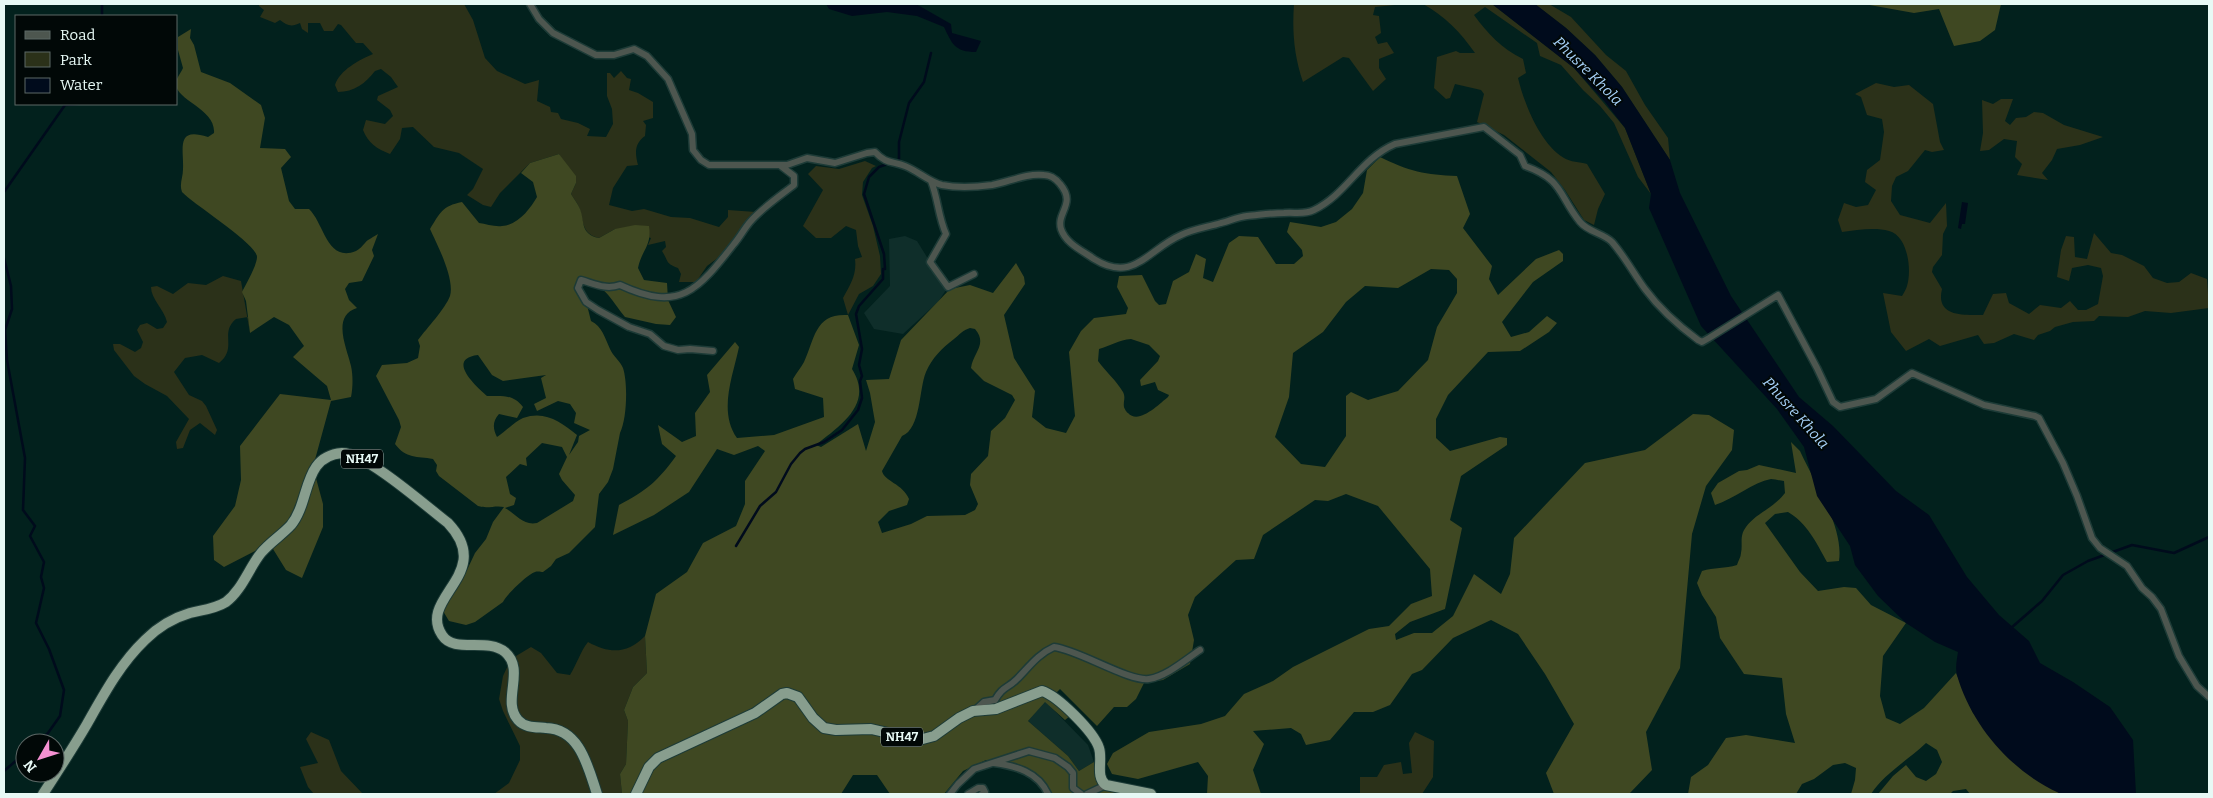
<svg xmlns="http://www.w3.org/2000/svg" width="2213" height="798" font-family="Bitter,serif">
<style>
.built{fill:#0f2e2a}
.green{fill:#2b3119}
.forest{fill:#3f4822;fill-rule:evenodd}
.water{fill:#000b1c}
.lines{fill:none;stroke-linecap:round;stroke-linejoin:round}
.stream{stroke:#000b1c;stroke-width:2.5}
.minor-casing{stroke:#1d3b37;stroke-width:9}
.trunk-casing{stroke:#1d3b37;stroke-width:12}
.minor{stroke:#4d564f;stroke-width:6}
.trunk{stroke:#889e8e;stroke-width:10}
.labels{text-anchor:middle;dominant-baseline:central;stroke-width:4;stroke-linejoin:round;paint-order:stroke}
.shield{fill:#010807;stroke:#a2b1ae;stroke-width:1}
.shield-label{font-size:12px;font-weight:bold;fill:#e7f9f5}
.water-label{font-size:15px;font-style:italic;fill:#a7d2f9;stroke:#010807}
</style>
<rect width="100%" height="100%" fill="#02211d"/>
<path class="built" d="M905 236 917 241 930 262V270L948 287 938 302 903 334 874 329 864 313 890 286 889 239Z
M1045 701 1088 745 1094 762 1079 771 1068 756 1028 721Z"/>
<path class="green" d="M259 4H464L473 20 485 58 497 71 525 84 539 80 537 101 550 107 551 112 558 113 561 119 578 123 590 129 587 136 606 137 613 124 612 109 607 96V73H610L614 78 621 71 627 78 631 79 629 90 638 93 653 102V118L643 121 646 125 645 136C634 144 635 153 638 165L627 166 613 188 609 205 632 211 644 209 671 217 690 218 719 227 728 217V210L756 212 719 257 707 266 696 282H679L681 274 678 268C665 263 669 262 662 251L666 247 665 241 648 245 651 238 615 229 599 238C580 234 584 218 578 205 576 201 573 198 571 194L576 183 559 154 530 163 500 193 491 207 483 205 467 195 473 189 483 169 459 153 434 147 413 127 402 128 400 139 390 154C377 149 368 143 363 130L366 120 385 124 393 116 390 110 377 100 378 96 398 87 391 77 381 69 375 71C366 83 354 92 338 92L335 85C340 70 359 60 373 54L363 43H356L341 25 338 24 333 31H324L320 23H308V33L302 29 300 23C292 27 287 26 280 20L275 23 260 17 264 10 259 6Z
M1294 4H1405L1375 7 1373 15 1379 16 1381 33 1375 37 1378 44 1387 42 1394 53 1379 59V68L1386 79 1373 91 1349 58 1343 57 1303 82C1294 56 1292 31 1294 4Z
M1423 4H1492L1574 68 1625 128 1651 194 1638 177 1614 123 1600 106 1583 90 1561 65 1540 56 1537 43 1485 7 1474 15C1488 34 1501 48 1523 59L1526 73 1518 78C1524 103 1540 144 1564 158 1570 162 1580 162 1587 164L1605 194 1598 209 1594 225 1584 220 1565 190 1551 172 1504 135 1477 122 1484 94 1481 90 1455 84 1450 98 1446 99 1434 88 1437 57 1456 51 1460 53H1475C1461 33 1445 16 1423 4Z
M1535 4H1549L1571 17 1606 55 1626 71 1645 105 1668 138 1670 160 1622 87 1595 55 1566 28Z
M1876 83 1894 87 1909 85 1933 104 1940 142 1944 150 1932 152 1925 150 1908 171 1896 177 1892 186 1891 201 1900 215 1930 223 1946 203 1947 226 1943 234 1942 255 1933 267 1932 272 1942 289C1935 318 1965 315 1983 315L1993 294 2006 293 2009 303 2029 314 2040 305 2061 308 2070 301 2078 310H2086L2098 304 2103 276 2101 268 2088 265 2072 268 2069 281 2057 277 2061 250 2066 236 2074 237 2075 257 2087 259 2094 233 2111 253 2122 255 2144 266 2153 278 2167 283 2179 282 2191 273 2207 279 2209 308 2171 313 2145 311 2128 317 2099 316 2094 321 2073 322 2055 327 2050 331 2038 335 2034 340 2014 334 1994 343 1984 344 1978 335 1940 346 1929 339 1906 351 1891 332 1883 293 1902 296C1904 293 1906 289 1907 286 1912 270 1908 236 1889 231 1875 227 1857 230 1842 232L1838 220 1844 203 1856 207 1868 205 1876 190 1865 182 1867 170 1880 160 1884 132 1882 119 1867 115 1861 97 1855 94Z
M2001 99H2013L2005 121 2010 125 2016 118 2026 117 2034 112 2043 113 2064 125 2103 137 2080 145 2057 149 2052 160 2042 173 2048 180 2017 175 2022 164 2015 157 2017 141 2004 139 1989 150 1980 151 1983 133 1982 100 1993 104Z
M865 161 876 166 872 168 863 182 862 195 873 226 880 256 881 274 873 286 859 294 848 315 843 298C850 285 857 275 855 259L862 257 858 246 856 230 846 226 831 238H816L803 226 823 190 808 174 816 166 839 169Z
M223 276 241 281 250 333 248 317 236 319C219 333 238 348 219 363L202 355 185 358 174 372 189 395 202 401 206 406 217 430 215 435 200 423 190 430 183 448 177 449 176 442 189 419 167 396 145 384 134 376 114 350 113 344H120L135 352 141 348 143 342 137 330 140 325 147 323 157 329 163 328 167 322C164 309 151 299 151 287L157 286 173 294 188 283 206 285Z
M645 636 647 673 633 687 624 710 628 721 626 764 620 774 622 794H494L509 783 520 760V746L503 711 499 699 503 676 511 659 531 647 541 653 557 673 570 675C577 664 580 652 588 642 610 654 627 654 645 636Z
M311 732 329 740 341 771 363 794H314L308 787 300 767 318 763 306 739Z
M1415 732 1434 741 1433 777 1422 794H1360V777H1377L1384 765 1401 762 1403 774 1412 773 1409 743Z"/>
<path class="forest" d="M1864 4H2001L1995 30 1980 41 1954 46 1939 9 1914 13Z
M191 29 190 38 194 45 201 72 230 83 261 105 265 118 260 148 285 149 291 157 281 168 289 201 295 209H309C324 223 327 263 356 251 360 249 362 246 365 243 368 239 374 237 378 234L372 250 374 256 362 281 349 283 345 289 349 300 357 308C331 316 347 348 351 366 353 375 353 387 351 397L331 401 313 467 323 504V527L302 578 286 570 273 549H259L224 567 214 560 213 536 235 506 241 480 240 446 280 394 331 400 327 386 293 357 304 346 289 325 274 317 250 333 246 301 242 292C246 284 257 265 257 257 257 244 193 204 182 192 179 184 183 178 183 169 184 149 175 126 208 137L214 133C216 108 173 100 176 82 177 77 181 73 183 68L178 50V37Z
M559 154 576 176V183L571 194C574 199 578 204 580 209 585 222 580 234 599 238L615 229 635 225 649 226C652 246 642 249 638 268L644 280 667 283 668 300 676 317 670 325 656 324 625 317C609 298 605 281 576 283L578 293 587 305 591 321C602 326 605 338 610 349 613 356 620 361 623 368 628 383 627 419 620 433L613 469 608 482 599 494 595 527 569 553 556 559 551 566 543 572C541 572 538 571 535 572 528 574 506 595 503 602L475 622 466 625 449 621 443 611 445 603 467 570 475 553 486 539 493 522 504 507C495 505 488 509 478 506L439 476 436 471 437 465 433 459C417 456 406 459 395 444L401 427 399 420 376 376 382 365 407 363 418 358 420 346 418 340C427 328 445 309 450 296 455 279 437 244 430 229 440 213 442 206 462 202L479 223C486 224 495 227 502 226 518 225 530 209 537 197L533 182 521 173 530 163ZM478 355 492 375 503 381 546 375 541 378 546 398 534 404 537 411 558 401 570 404 576 413 574 423 590 430 579 436 578 442 569 455 577 435C561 422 545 410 523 418 514 422 505 432 497 437 493 429 492 422 499 414L517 418 523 407C513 394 502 396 487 396 477 387 445 359 478 355ZM542 443 562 447 567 457 559 474 562 480 575 495 573 501 537 523C523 526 516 514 505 508L514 505 516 498 510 494 506 477 520 464 527 466 526 458Z
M1380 157C1408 171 1426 175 1457 176L1470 214 1463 228 1492 266 1489 279 1498 295 1536 259 1559 250 1563 254V261L1533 282 1502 322 1511 337 1529 332 1547 316 1557 323 1549 332 1520 351 1488 352 1448 395 1436 419V438L1450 451 1500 437 1507 438V445L1461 476 1450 520 1462 528 1445 609 1410 622 1395 634 1396 640 1414 633H1432L1453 616 1474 574 1501 594 1510 574 1514 538 1585 463 1645 450 1693 414 1709 415 1734 430 1732 450 1706 486 1692 534 1680 668 1646 732 1652 770 1629 794H1554L1546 773 1574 724 1545 674 1518 634 1491 620 1453 638 1422 670 1412 674 1390 705 1373 712H1354L1330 740 1306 745 1301 734 1291 728 1253 731 1264 744 1253 770 1261 794H1207L1208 776 1198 762 1138 779 1112 774 1107 764 1113 753 1149 732 1201 724 1225 716 1244 694 1273 681 1293 667 1369 629 1389 626 1411 604 1432 596 1430 569 1378 506 1346 494 1328 501 1315 500 1263 535 1254 559 1236 560 1195 597 1188 615 1194 640 1190 664 1163 680 1144 683 1136 699 1127 707H1114L1097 726 1060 689 1053 696 1070 716 1065 720 1045 702 1028 721 1068 756 1079 771 1094 762 1101 779 1124 790V794H1046L1048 788 1026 767 986 760 963 771 944 794H890L877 775H853L841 794H622L620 774 626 764 628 721 624 710 633 687 647 673 645 636 656 594 687 572 703 543 736 526 745 504V481L765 451 758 446 734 455 717 449 689 492 654 515 613 535 619 505C647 490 657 482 676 456L662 444 658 425 682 442 696 436 695 413 710 392 707 375 735 342 739 347C733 376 718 411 737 438L774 435 824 417 823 398 795 389 793 379C796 373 801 368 804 362 815 338 815 313 848 315L859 345 852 369C874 404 841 425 816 445L821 447 858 424 866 451 875 422 870 393 866 380 889 379 901 340 950 289 970 285 993 293 1016 263 1024 277 1025 284 1004 315 1014 358 1035 391 1032 417 1046 428 1066 433 1075 416 1069 352 1081 331 1094 318 1126 314 1128 308 1117 287 1119 276 1142 275 1155 301 1159 305 1166 304 1173 281 1189 272 1196 254 1206 259 1203 278 1213 282 1229 243 1239 236 1258 237 1276 264H1294L1303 256 1302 250 1287 232 1290 222 1321 227 1336 222 1352 209 1363 193 1367 170ZM1431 269 1449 270 1457 279V293L1437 327 1428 360 1398 391 1368 400 1351 392 1346 396V436L1325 467 1301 464 1275 437 1289 397 1293 353 1323 332 1346 302 1365 286 1398 288ZM970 328 975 329C988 344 973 353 971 368L984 381 1012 395 1015 400 1005 418 991 431 988 456 971 474 970 485 978 504 975 510 965 515 927 516 911 524 882 533 878 522 889 511 907 505 909 499C903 484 884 481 882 471L902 436C921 429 919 388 926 372 932 358 942 348 954 339 959 335 963 330 970 328ZM1131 339 1149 345 1160 356 1158 361 1140 380 1141 386 1155 382 1158 390 1169 395 1168 397C1159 404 1139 425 1128 413 1127 413 1124 408 1124 407 1123 401 1126 398 1123 392 1116 380 1106 372 1098 361L1099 349C1110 346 1119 340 1131 339Z
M1791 442 1800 451C1814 482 1844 527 1839 561L1827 562C1816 542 1807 523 1788 512L1775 514 1765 523 1800 572 1818 591 1844 587 1856 588 1871 605 1906 623 1883 656 1880 696 1886 718 1900 724 1924 708 1956 673 1973 713 2060 794 2058 793 2054 794H1970L1966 789 1953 791 1950 794H1878L1893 776 1906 765 1916 777 1926 781 1936 774 1942 762 1937 750 1926 743C1908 760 1884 774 1871 794H1851L1855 780 1856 768 1845 763 1833 765 1814 779 1802 784 1796 794H1688L1691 777 1708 765 1726 738 1746 735 1795 743 1786 714 1782 678 1744 674 1720 638 1716 617 1702 595 1697 583 1702 571C1714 567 1725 569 1737 565 1738 561 1741 557 1741 553 1743 544 1739 536 1746 527 1756 513 1774 508 1785 493L1784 481C1780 481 1775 479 1771 479 1753 482 1734 499 1715 505L1711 493 1718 483 1739 471 1747 470 1759 465 1796 473Z"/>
<path class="water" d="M826 4H916L951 24 952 33 981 41 976 52C955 52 952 44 944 27L917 16 887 12 852 16 829 9Z
M1492 4H1535L1566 28 1595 55 1622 87 1670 160 1680 193 1731 296 1799 397 1833 426 1896 491 1929 515 1967 577 1999 615 2029 641 2040 663 2073 682 2110 707 2133 740 2136 794C2123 794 2067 797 2059 793 2012 772 1971 725 1957 675 1955 668 1957 659 1958 652L1935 642 1906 623 1878 596 1855 565 1850 546 1817 496 1804 447 1777 409 1701 326 1649 208 1651 194 1625 128 1605 102 1574 68Z
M1962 202 1968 203 1965 224H1962L1961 229 1958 228Z"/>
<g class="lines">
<path class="stream" d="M102 4V16
M895 161 899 160V142L909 103 924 82 931 53
M4 192 65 105 78 104
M4 258 11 286 12 309 5 330 7 360 25 458 23 510 35 526 30 536 44 562 41 577 44 588 36 623 49 649 64 690 60 716 48 733 37 743
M736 546 760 506 776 492 791 464 800 453 805 449 824 442 842 430 858 410 862 398 860 381 862 376 859 365 862 349 856 314 859 306 883 279V269H885L884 254 864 194 869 177 879 167 890 163
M2011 628 2042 601 2063 575 2088 561 2132 545 2174 553 2209 537
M4 771 25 753"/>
<defs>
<path id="minor" d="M530 4 539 19 553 33 596 55H614L634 49 647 56 668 79 692 134 693 150 701 160 709 165H787L807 158 835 163 867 153 875 152C886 164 892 161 905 166 918 171 929 182 942 185 957 188 977 187 992 185 1009 182 1026 173 1044 175 1050 175 1056 179 1060 184 1077 204 1056 212 1061 229 1066 244 1083 251 1094 259 1134 284 1148 249 1181 235 1193 229 1208 227 1221 223 1229 221 1238 217 1247 216 1259 215 1272 213 1284 213 1295 212 1304 215 1314 210 1347 194 1360 159 1395 144L1484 127 1520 155 1525 166C1564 180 1558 195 1580 222 1588 232 1603 233 1612 242 1625 257 1634 274 1645 289 1659 308 1679 326 1698 340L1702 342 1709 338 1778 295 1817 368 1833 402 1840 407 1876 399 1912 373 1984 405 2035 416 2039 418 2063 463 2077 496 2092 538 2100 548 2127 566 2142 588 2152 597 2161 609 2179 656 2197 686 2209 697
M931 181C938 198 938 216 946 234L930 262 948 287 974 274
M713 351 690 349 678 350 664 346 650 334 629 327 598 310 586 302 578 288 581 280C595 284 606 290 620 285 680 313 698 290 734 244 740 237 744 229 750 222 762 208 780 196 794 185V176L781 166
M974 711 984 702 995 700C1003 686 1007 689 1017 679 1029 667 1038 654 1054 647 1079 650 1129 682 1149 679 1167 676 1185 660 1200 650
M994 763C1016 766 1038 772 1048 794
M950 794 958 784 974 769 1029 751 1055 758 1068 767 1073 773V788L1081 794
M968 794 978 788H983L985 792 982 794
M1087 794 1106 785"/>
<path id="trunk" d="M43 794C58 771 73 748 87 724 104 694 120 664 145 640 157 628 173 618 190 613 202 610 215 609 226 602 242 590 249 568 261 553 270 542 282 535 291 525 311 501 302 456 342 453 365 452 427 507 448 523 496 574 417 597 442 635 454 654 487 637 505 652 526 670 501 701 518 720 525 728 536 727 546 728 580 729 588 767 597 794
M636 794 649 767 658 758 755 713 782 694 787 693 798 697 813 718 824 728 836 730 871 729 919 740 934 736 959 718 973 711 996 709 1042 691C1058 696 1094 732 1099 748 1103 760 1095 777 1106 785L1151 794"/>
</defs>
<use href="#minor" class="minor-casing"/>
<use href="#trunk" class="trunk-casing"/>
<use href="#minor" class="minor"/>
<use href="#trunk" class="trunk"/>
</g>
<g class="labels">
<g class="shield">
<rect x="341" y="449.5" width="42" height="19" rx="4"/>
<rect x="881" y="727.5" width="42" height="19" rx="4"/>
</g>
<g class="shield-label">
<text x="362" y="459">NH47</text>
<text x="902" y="737">NH47</text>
</g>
<g class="water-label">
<text transform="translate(1588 71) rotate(45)">Phusre Khola</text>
<text transform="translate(1796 413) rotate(48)">Phusre Khola</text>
</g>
</g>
<rect width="2213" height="798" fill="none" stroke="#e7f9f5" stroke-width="10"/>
<rect x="15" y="15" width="162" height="90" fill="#010807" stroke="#5d6866"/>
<rect x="25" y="31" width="25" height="8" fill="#4d564f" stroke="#5d6866"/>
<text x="60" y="40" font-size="15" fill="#e7f9f5">Road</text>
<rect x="25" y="52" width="25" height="15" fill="#2b3119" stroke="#5d6866"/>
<text x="60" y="65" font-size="15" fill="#e7f9f5">Park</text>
<rect x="25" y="78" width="25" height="15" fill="#000b1c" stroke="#5d6866"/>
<text x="60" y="90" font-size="15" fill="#e7f9f5">Water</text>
<g transform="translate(40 758) rotate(231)"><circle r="24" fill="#010807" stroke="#5d6866"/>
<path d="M0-4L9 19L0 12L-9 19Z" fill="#f591d2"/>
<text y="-8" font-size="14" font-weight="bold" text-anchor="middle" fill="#e7f9f5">N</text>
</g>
</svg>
